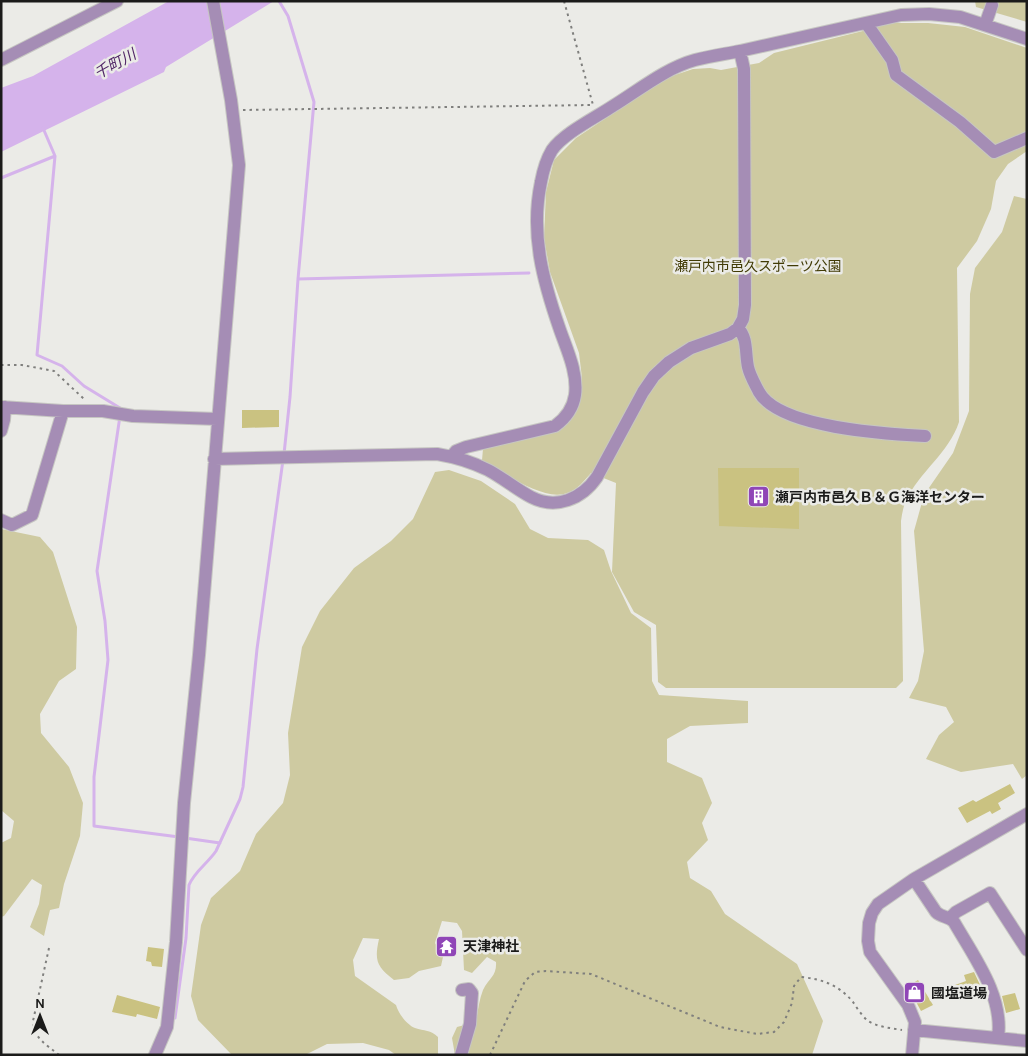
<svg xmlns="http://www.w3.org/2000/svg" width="1028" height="1056" font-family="Karla,'Noto Sans JP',sans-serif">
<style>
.green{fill:#cecaa1}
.water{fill:#d5b3eb}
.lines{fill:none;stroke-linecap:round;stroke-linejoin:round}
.stream{stroke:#d5b3eb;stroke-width:3}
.building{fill:#cac281}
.minor-casing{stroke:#c6c6c2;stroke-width:14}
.path{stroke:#7f7f7d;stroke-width:2;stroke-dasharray:2.5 4;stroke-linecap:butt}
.minor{stroke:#a58db5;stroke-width:12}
.labels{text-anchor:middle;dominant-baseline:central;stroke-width:5;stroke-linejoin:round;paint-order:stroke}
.park-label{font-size:14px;fill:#413b05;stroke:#ebebe7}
.poi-label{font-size:14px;font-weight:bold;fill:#1b1b1a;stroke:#ebebe7;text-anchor:start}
.water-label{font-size:15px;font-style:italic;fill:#502566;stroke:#ebebe7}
</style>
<rect width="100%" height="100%" fill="#ebebe7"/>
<path class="green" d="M975 1H1027V22L976 7Z
M894 23H928L965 27 1027 48V151L1008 164 996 181 991 209 977 241 957 268 959 422C949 453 919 472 906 501 903 507 902 514 901 521L903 681 896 688H666L658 682 656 625 634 612 612 572 616 483 591 473C584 481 577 490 567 493 543 502 503 472 482 460L483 449 560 430 570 421 579 406 582 378 579 353 550 272 544 238 546 192 554 160 576 138 666 78 693 69 710 68 721 70 759 63 774 53 875 28 874 25Z
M1014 196 1027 199V775L1022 779 1013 764 961 772 926 759 939 735 954 722 946 707 909 698 918 681 924 651 914 531 924 495 953 453 969 411 970 294 975 268 1002 232Z
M449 470 481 481 515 504 530 529 548 538 588 540 604 550 611 571 631 613 651 628 652 681 659 695 748 701V723L690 726 667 739V762L702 778 712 803 702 823 708 840 687 862 690 878 711 891 725 914 797 964 823 1021 812 1055H455L452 1038 457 1027 476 1022C478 1011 479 1000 483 990 489 978 497 976 496 962L487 957 472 973 464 970 462 931 457 923 442 921 435 943 443 957 441 966 419 971 409 978 394 980C377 967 374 961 379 939L363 938 353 960 355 976 396 1005C398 1013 407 1025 415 1028 424 1031 431 1030 438 1037V1055H396L389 1050 363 1043 327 1044 305 1055H232L198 1020 191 996 201 925 211 898 240 871 256 834 283 803 290 775 288 733 302 647 320 611 354 568 391 541 413 519 435 472Z
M1 529 40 537 53 552 77 627 76 669 59 681 40 714 41 733 69 767 83 803 80 836 64 884 59 908 50 910 44 936 30 927 39 904 42 885 32 879 4 916 1 917V843L11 838 14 821 1 810Z"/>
<path class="water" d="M169 1H274L166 67 164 72 1 152V88L33 76Z"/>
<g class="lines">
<path class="stream" d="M279 1 288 16 314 102 298 279 290 397 284 454
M43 128 55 156 37 355 62 366 84 386 120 408V410
M1 178 55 156
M298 279 529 273
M120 416 97 571 105 621 108 660 94 777V826L179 837
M185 838 220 843
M175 1018 186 938 189 885C194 872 208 863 216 851L240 799 243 787 257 649 283 460"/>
</g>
<path class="building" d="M242 410H279V427L242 428Z
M718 468H799V529L719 526Z
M1010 784 1015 793 998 803 1001 809 992 814 990 811 967 823 958 808 973 800 976 802Z
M148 947 164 949 162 967 152 966 151 962 146 961Z
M974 972 982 989 960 998 955 985 966 981 964 975Z
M918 980 933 1005 921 1011 914 998 905 988Z
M1015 993 1020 1009 1006 1013 1002 996Z
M117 995 160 1007 157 1019 137 1014 136 1017 112 1012Z"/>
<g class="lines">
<defs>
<path id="minor" d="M866 23 892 60 896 75 960 122 994 152 1027 138
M985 25 992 5
M1 60 117 1
M738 328C748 338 745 353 748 367 750 376 755 384 759 392 779 428 886 434 925 436
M1 407 63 411H103L133 416 217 419
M1 431 4 420 5 407
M451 457 456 451 466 447 555 426C566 418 573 409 575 395 578 373 567 350 560 330 543 281 530 234 541 182 543 171 546 160 552 150 564 133 595 118 613 106 639 90 666 68 695 60 710 56 725 54 740 51
M214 459 437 454C455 457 472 462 488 470 503 478 516 489 531 497 556 510 582 499 597 477L643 392 654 376 669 362 691 348 730 334 738 328 743 319 745 305 744 69 740 51 901 15 929 14 960 17 1027 39
M1 520 12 525 32 515 63 411
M914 879 936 912C942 918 949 916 954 922 974 957 1004 996 998 1038
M950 918 956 912 990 893 1027 950
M914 1030 1027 1041
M155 1055 167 1027 176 942 184 803 199 655 239 165 231 100 213 1
M461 1055 470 1024 472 993 469 989 462 990
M912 1055 915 1022 908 1005 870 952 868 941 869 923 872 913 878 904 914 879 1027 814"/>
</defs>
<use href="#minor" class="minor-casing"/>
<path class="path" d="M564 1 593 105
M243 110 591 105
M1 365H22L54 371 84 399
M49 948 33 1021C34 1039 46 1044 59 1055
M490 1055 525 981 535 972 546 971 591 974 720 1027 757 1034 774 1032 784 1022 792 1003 794 986 801 977C822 979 839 985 853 1002 857 1008 862 1016 868 1021 878 1027 890 1028 902 1030"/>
<use href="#minor" class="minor"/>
</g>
<defs>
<symbol id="building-square" viewBox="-11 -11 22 22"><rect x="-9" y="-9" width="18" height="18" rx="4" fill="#9046b7" stroke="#ebebe7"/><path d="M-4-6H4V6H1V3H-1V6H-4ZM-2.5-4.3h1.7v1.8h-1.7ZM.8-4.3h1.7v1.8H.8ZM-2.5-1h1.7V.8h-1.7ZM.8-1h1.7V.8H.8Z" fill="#fff"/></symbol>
<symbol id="temple-square" viewBox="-11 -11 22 22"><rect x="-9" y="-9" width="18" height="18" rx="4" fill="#9046b7" stroke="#ebebe7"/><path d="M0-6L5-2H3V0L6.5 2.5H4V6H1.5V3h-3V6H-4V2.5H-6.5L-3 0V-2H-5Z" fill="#fff"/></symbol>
<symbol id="shop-square" viewBox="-11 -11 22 22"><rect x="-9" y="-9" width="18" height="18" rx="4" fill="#9046b7" stroke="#ebebe7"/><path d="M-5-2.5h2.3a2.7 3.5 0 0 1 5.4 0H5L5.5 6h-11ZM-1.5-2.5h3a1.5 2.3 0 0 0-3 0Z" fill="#fff"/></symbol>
</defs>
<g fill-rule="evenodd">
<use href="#building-square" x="746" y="484" width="25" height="25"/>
<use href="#temple-square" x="434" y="934" width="25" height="25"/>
<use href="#shop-square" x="902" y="980" width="25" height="25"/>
</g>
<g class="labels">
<g class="park-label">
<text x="758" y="266">瀬戸内市邑久スポーツ公園</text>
</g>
<g class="poi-label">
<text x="775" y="497">瀬戸内市邑久Ｂ＆Ｇ海洋センター</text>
<text x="463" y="946">天津神社</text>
<text x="931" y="993">國塩道場</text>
</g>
<g class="water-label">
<text transform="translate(115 64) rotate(-29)">千町川</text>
</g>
</g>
<rect width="1028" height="1056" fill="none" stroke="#1b1b1a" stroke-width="5"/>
<g transform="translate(40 1016)" stroke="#ebebe7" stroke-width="4" paint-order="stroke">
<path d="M0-4L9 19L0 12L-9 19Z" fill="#1b1b1a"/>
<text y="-8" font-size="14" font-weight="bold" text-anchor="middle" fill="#1b1b1a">N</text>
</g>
</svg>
